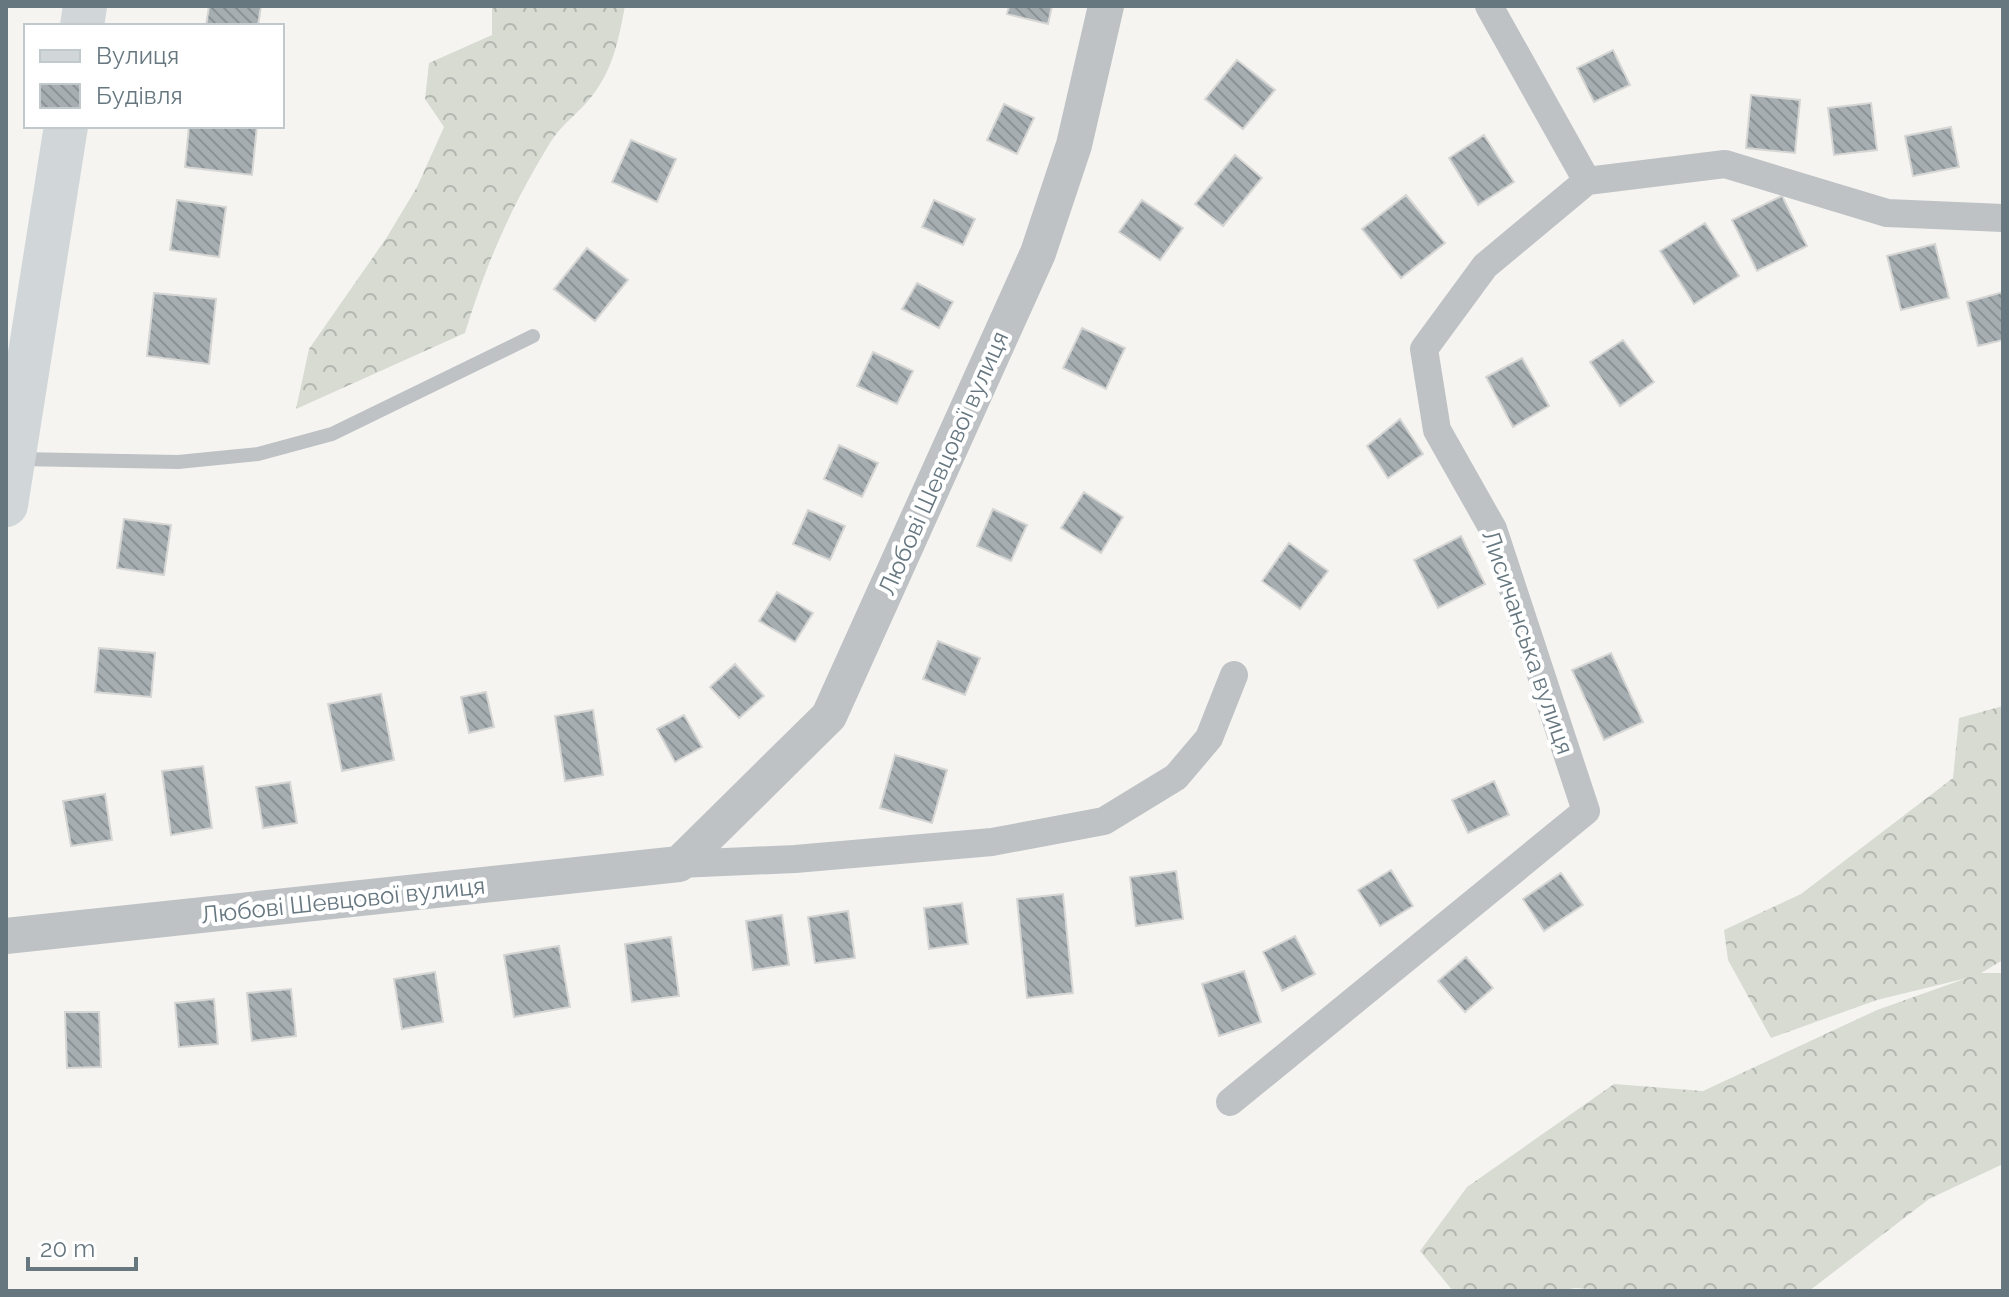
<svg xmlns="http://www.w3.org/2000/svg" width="2009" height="1297" font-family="Raleway,sans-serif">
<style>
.forest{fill:url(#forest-crowns)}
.building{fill:url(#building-back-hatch);stroke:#d6d6d4;stroke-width:2}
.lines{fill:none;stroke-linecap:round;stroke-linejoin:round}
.service{stroke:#bec2c5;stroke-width:14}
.minor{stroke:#bec2c5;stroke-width:28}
.tertiary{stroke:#bec2c5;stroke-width:36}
.primary{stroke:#d1d6d9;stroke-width:44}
.labels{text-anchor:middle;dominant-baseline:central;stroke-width:8;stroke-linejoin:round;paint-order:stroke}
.street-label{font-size:24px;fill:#667780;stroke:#fff}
</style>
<defs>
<pattern id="forest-crowns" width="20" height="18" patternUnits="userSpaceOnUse" patternTransform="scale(2)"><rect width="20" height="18" fill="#d7dbd2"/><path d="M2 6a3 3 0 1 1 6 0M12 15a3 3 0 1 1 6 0" fill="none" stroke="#b2b6b0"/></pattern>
<pattern id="building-back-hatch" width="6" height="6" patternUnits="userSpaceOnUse" patternTransform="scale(2)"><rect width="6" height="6" fill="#a6aeb2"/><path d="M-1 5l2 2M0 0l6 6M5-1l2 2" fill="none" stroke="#8b9296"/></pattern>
</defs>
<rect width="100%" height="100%" fill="#f5f4f1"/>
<path class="forest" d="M492 6H625C619 37 614 66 595 92 582 111 562 123 550 143 511 207 487 261 465 333L296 409 309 349 387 237 417 187 444 127 425 99 429 63 492 35Z
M2003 706V960L1981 973H2003V1164L1929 1199 1809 1291H1615L1576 1288 1552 1291H1453L1420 1251 1467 1187 1614 1084 1703 1091 1877 1010 1967 978 1877 1000 1771 1038 1728 960 1724 930 1801 894 1953 778 1959 718Z"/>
<path class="building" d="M209 6H261L258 26H206Z
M1009 6H1052L1048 24 1007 14Z
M1613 50 1630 85 1594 102 1577 68Z
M1237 60 1275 90 1243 129 1205 99Z
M1751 95 1800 100 1795 153 1746 148Z
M1871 103 1877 150 1834 155 1828 108Z
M1004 104 1034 118 1017 154 987 140Z
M189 126H257L252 175 185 167Z
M1951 127 1959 167 1913 176 1905 136Z
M1484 135 1514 182 1478 205 1449 158Z
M631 140 676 159 657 202 612 182Z
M1235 155 1262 178 1223 226 1195 204Z
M1406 195 1445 243 1401 278 1362 229Z
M1782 196 1807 246 1757 271 1732 220Z
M177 200 226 207 219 257 170 250Z
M934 200 975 219 963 245 922 227Z
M1142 200 1183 228 1160 260 1119 232Z
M1705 223 1739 276 1694 304 1660 251Z
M1935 244 1949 298 1901 310 1887 256Z
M587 248 628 280 595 321 554 289Z
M917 283 953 302 939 328 902 309Z
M2003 292V340L1978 346 1967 302Z
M154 293 216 299 209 364 147 356Z
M1082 328 1125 348 1106 389 1063 368Z
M1623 340 1654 382 1620 406 1590 362Z
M873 352 913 371 897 404 857 386Z
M1522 358 1549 406 1513 427 1486 377Z
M1400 419 1423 454 1388 478 1367 446Z
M839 445 878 463 862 497 824 479Z
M1084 492 1123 517 1101 553 1061 528Z
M993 509 1027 525 1011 561 977 546Z
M808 510 845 526 830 560 793 544Z
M124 519 171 525 164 575 117 568Z
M1461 536 1485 584 1438 608 1414 560Z
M1289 543 1328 571 1300 609 1262 581Z
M777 592 813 613 795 642 759 621Z
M938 641 980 658 965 695 923 679Z
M99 648 155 653 151 697 95 692Z
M1611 653 1643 722 1604 740 1572 670Z
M735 664 764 696 739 718 710 687Z
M486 692 494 727 469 733 461 697Z
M381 694 394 760 342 771 328 704Z
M593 710 603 775 565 781 555 716Z
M684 715 702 747 675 762 657 729Z
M895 755 947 770 932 823 880 808Z
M203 766 212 828 171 835 162 771Z
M1494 781 1509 815 1468 833 1452 800Z
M290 782 297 823 263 828 256 787Z
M105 794 112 840 71 846 63 801Z
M1391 870 1413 906 1380 926 1358 890Z
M1176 871 1183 919 1136 926 1130 877Z
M1561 873 1583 905 1544 931 1523 899Z
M1063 894 1073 993 1027 998 1017 899Z
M962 903 968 944 929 949 924 908Z
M848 911 855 958 815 963 808 917Z
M782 915 789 965 753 970 746 921Z
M1295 936 1315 974 1282 991 1263 952Z
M671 937 679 996 632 1002 625 944Z
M559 946 570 1007 514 1017 504 955Z
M1466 957 1493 988 1465 1012 1438 981Z
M1244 971 1261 1022 1219 1036 1202 984Z
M435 972 443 1022 402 1029 394 979Z
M291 989 296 1036 252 1041 247 993Z
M214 999 218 1044 179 1047 175 1003Z
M65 1012H99L101 1067 67 1068Z"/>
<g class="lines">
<path class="service" d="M18 459 178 462 258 454 332 434 533 336"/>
<path class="minor" d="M1489 6 1587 181
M679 864 795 859 992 842 1104 821 1176 777 1209 738 1234 675
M1230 1102 1586 811 1493 529 1437 430 1424 349 1485 266 1587 181 1725 164 1887 213 2003 218"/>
<path class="tertiary" d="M6 936 679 864 829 716 1038 253 1074 145 1106 6"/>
<path class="primary" d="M82 26 85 6
M6 505 66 126"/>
</g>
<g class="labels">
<g class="street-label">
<text transform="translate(943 463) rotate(-66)">Любові Шевцової вулиця</text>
<text transform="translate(1528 642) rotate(71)">Лисичанська вулиця</text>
<text transform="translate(343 900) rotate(-6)">Любові Шевцової вулиця</text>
</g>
</g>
<rect width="2009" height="1297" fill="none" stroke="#667780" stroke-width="16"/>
<rect x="24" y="24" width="260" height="104" fill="#ffffff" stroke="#c2c9cc" stroke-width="2"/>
<rect x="40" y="50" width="40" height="12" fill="#d1d6d9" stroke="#c2c9cc" stroke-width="2"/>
<text x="96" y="64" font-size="24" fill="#667780">Вулиця</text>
<rect x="40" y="84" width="40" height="24" fill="url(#building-back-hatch)" stroke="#c2c9cc" stroke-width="2"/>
<text x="96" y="104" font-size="24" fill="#667780">Будівля</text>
<path d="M28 1257v12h108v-12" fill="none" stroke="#667780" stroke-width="4"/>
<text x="40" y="1257" font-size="24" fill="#667780" stroke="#ffffff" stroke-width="6" paint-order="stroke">20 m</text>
</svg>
